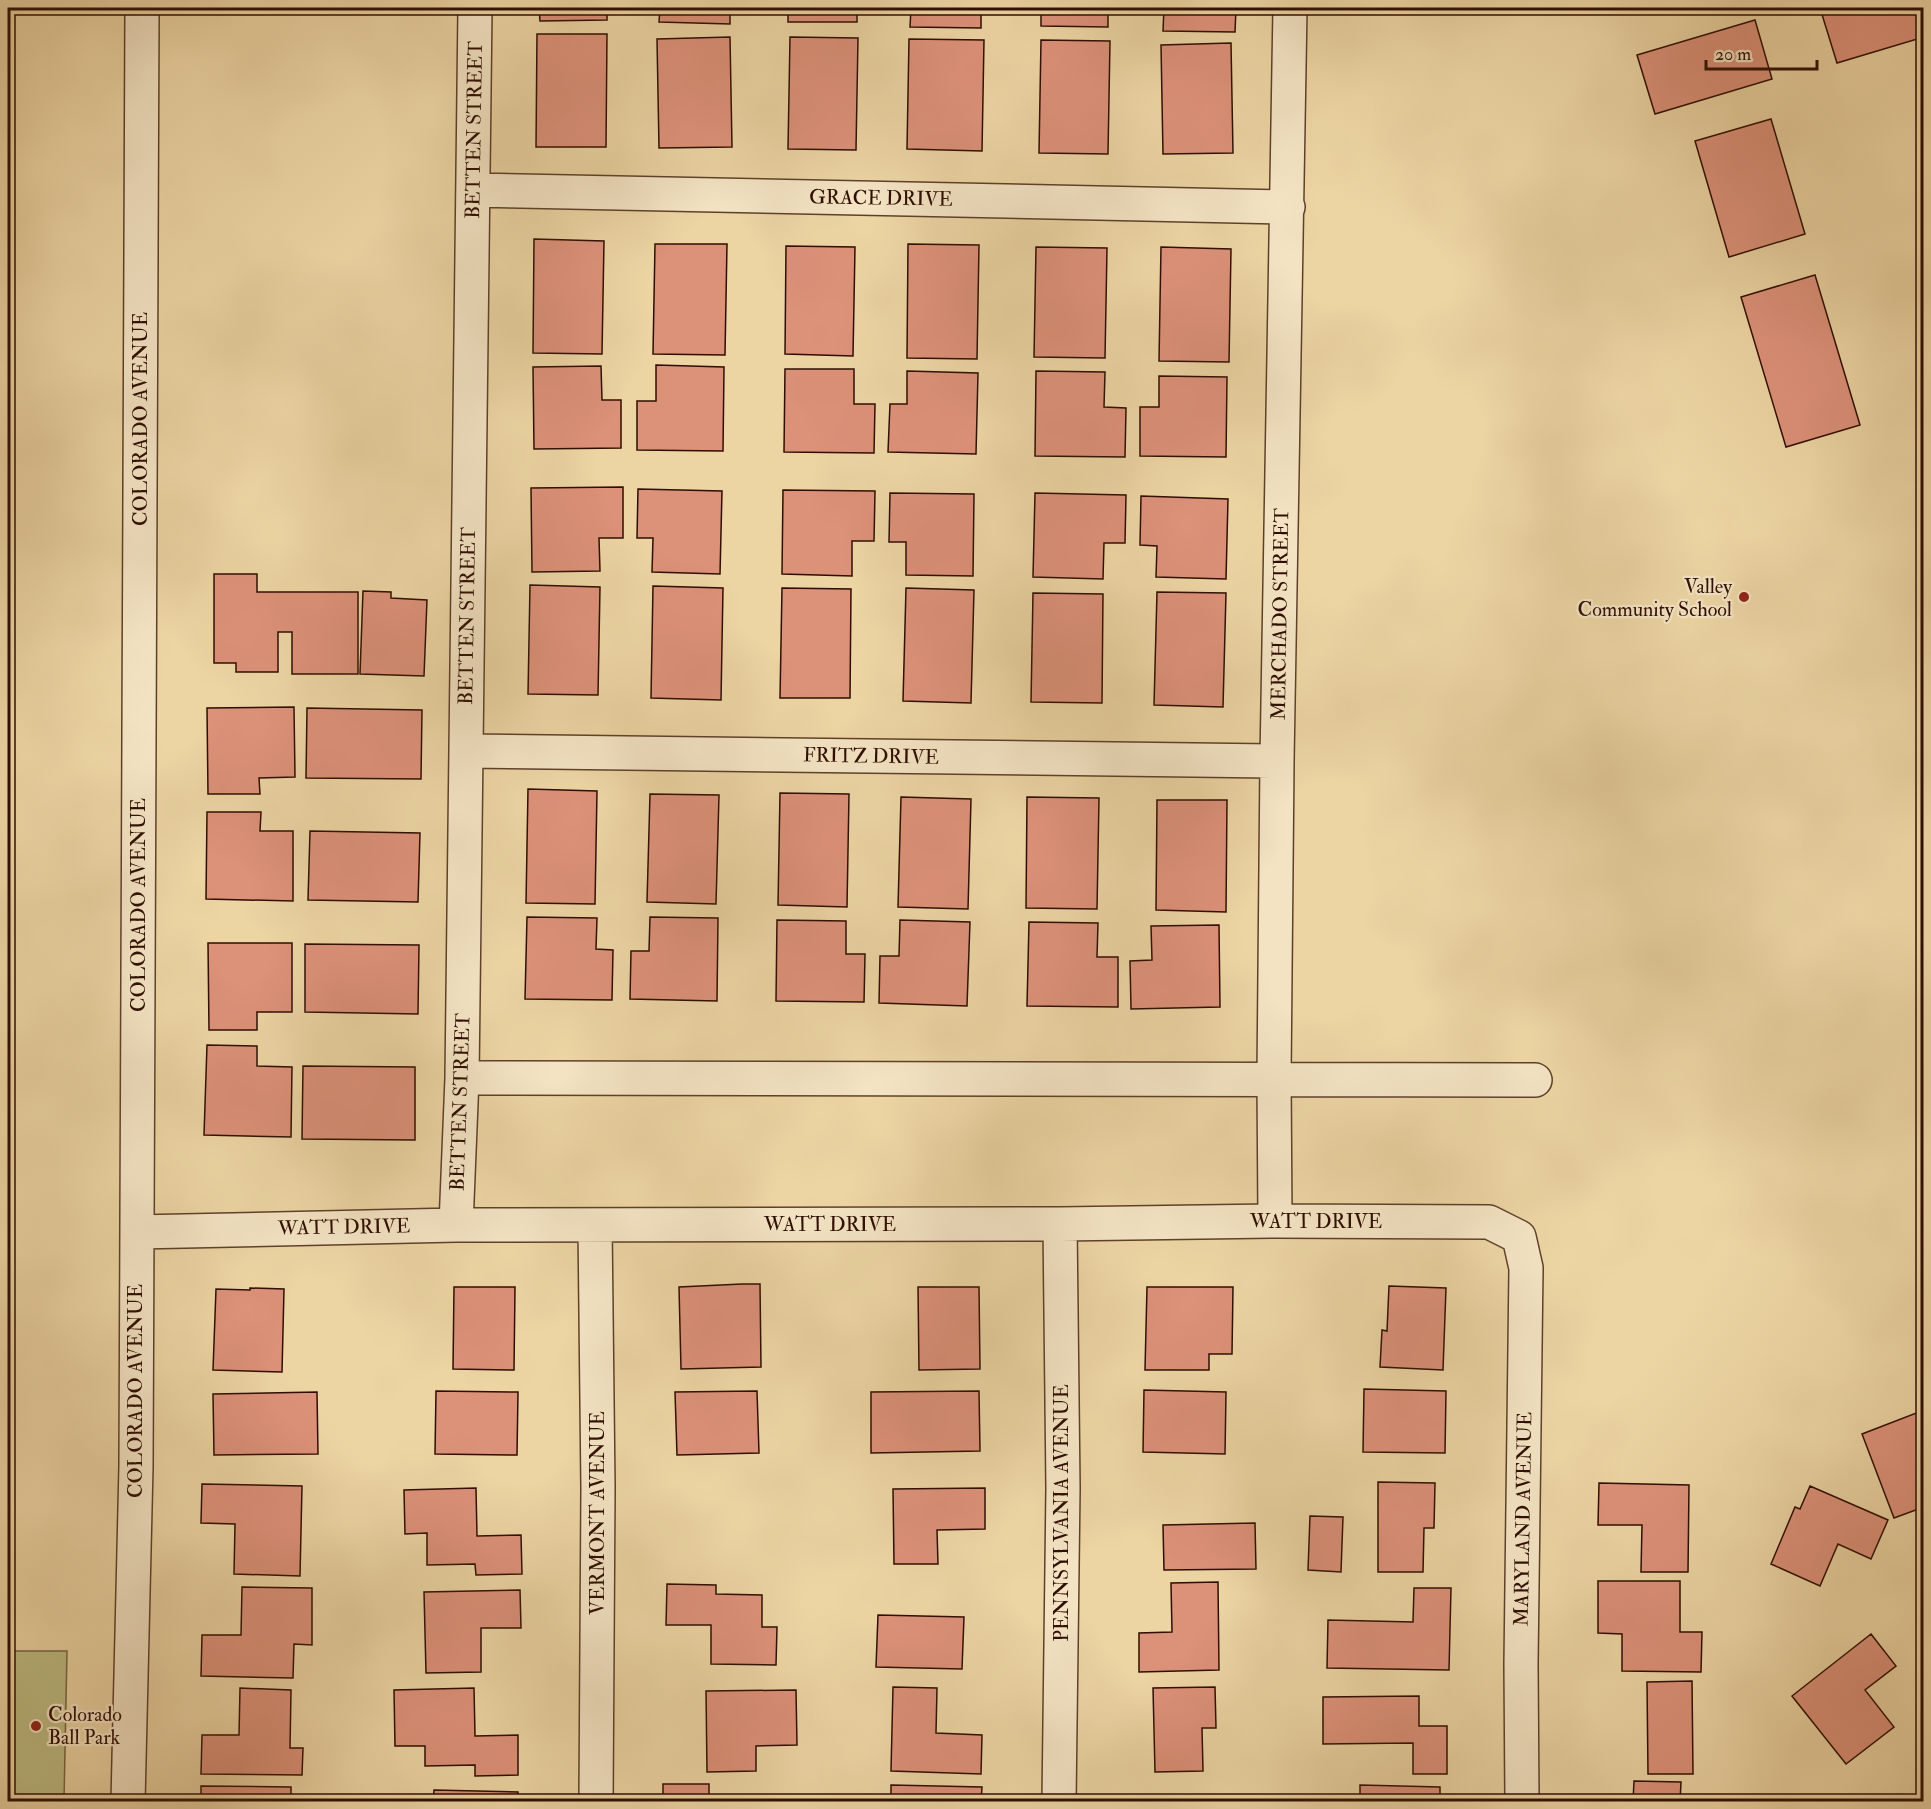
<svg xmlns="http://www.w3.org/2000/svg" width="1931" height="1809" font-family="'IM FELL Double Pica',serif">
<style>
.pitch{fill:#bdbb82;stroke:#766442;stroke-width:1.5}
.building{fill:#dc9179;stroke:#2f0e02;stroke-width:1.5}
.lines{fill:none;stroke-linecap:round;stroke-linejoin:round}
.minor-casing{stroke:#5e402a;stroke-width:36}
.minor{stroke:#f3e3c3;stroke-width:33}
.poi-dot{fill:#8f2418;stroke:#f3e3c3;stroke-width:2}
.labels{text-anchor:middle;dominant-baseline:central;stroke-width:4.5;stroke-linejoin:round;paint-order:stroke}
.street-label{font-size:20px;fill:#2f0e02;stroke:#f3e3c3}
.poi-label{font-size:20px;fill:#2f0e02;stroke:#f3e3c3;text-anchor:end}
</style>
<rect width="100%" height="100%" fill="#ecd4a3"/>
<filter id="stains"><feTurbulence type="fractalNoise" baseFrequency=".00333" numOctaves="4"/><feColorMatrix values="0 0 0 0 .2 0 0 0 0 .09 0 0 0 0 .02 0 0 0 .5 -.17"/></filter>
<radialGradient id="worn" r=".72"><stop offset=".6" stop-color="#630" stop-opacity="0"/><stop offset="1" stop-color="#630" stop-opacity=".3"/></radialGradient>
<path class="pitch" d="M67 1651 64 1801H8V1651Z"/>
<path class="building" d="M539 8H607V20L540 21Z
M660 8H730V24L659 22Z
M788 8H857V22H788Z
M911 8H981V28L910 27Z
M1041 8H1108V27L1041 26Z
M1164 8H1236L1235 32 1163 31Z
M1820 8H1924V37L1837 63Z
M1755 20 1772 79 1655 114 1637 55Z
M537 34H607L606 147H536Z
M730 37 732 147 659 148 657 39Z
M790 37 858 38 856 150 788 149Z
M909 39 984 40 982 151 907 149Z
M1041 40 1110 41 1108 154 1039 153Z
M1231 43 1233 153 1163 154 1161 45Z
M1771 119 1805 234 1729 257 1695 141Z
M534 239 604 241 602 354 533 353Z
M655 244H727L725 355 653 354Z
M908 244 979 245 977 359 907 358Z
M786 246 855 247 853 356 785 354Z
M1036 247 1107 248 1105 358 1034 357Z
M1161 247 1231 249 1229 362 1159 361Z
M1815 275 1860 425 1786 447 1741 297Z
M656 365 724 367 723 451 637 450V401H656Z
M601 366 602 400H621V448L534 449 533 367Z
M785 369H854V404H875L874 453 784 452Z
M907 371 978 373 976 454 888 452 890 404H907Z
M1036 371 1105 372 1104 407 1126 408 1125 457 1035 456Z
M1159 376 1227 377 1226 457 1140 456V407H1159Z
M623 487V538H599L600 571 532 572 531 488Z
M638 489 722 491 720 574 652 572 653 538H637Z
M783 490 875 491 874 541H852V576L782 574Z
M890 493 974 494 973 576 906 575V542H889Z
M1035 493 1126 495 1125 543H1104L1103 579 1033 577Z
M1141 496 1228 499 1226 579 1156 577 1157 546 1140 545Z
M214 574H257V592H358V674H292V632H278V672H236V663H214Z
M530 585 600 587 598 695 528 694Z
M653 586 723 588 721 700 651 698Z
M782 588 851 589 850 698H780Z
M906 588 974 590 971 703 903 701Z
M363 591 391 592V598L427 600 424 676 360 674Z
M1157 592 1226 593 1223 707 1154 705Z
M1033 593 1103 594 1102 703 1031 702Z
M294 707 295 777 259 778 260 794H208L207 708Z
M307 708 422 710 421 779 306 778Z
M528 789 597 791 595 904 526 903Z
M780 793 849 794 847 907 778 905Z
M650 794 719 795 716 904 647 902Z
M901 797 971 799 968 909 898 907Z
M1027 797 1099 798 1097 909 1026 908Z
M1157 800H1227L1226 912 1156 910Z
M207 812H261L260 831H293V901L206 899Z
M310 831 420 833 418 902 308 900Z
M527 917 597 918 596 949 613 950 612 1000 525 999Z
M650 917 718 918 717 1001 630 999 631 951H649Z
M777 920 846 921V954H865L864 1002 776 1001Z
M900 920 970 922 967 1006 879 1003 880 956H899Z
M1029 922 1098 923 1097 957H1118V1007L1027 1006Z
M1219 925 1220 1007 1131 1009 1130 961 1152 960 1151 926Z
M208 943H292V1012H257V1030H209Z
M305 944 419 945 418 1014 305 1012Z
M207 1045 257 1046V1066L292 1067 291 1137 204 1135Z
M303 1066 415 1067V1140L302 1139Z
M742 1284H760L761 1367 681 1369 679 1287Z
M1389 1286 1446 1288 1443 1370 1380 1367 1382 1330 1387 1331Z
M454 1287H515L514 1370 453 1369Z
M918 1287H979L980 1369 919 1370Z
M1147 1287H1233L1232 1354H1209V1370H1145Z
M250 1288 284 1289 282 1372 213 1370 216 1289 250 1290Z
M1364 1389 1446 1391 1445 1453 1363 1452Z
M1144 1390 1226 1392 1225 1454 1143 1452Z
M436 1391 518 1392 517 1455 435 1454Z
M757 1391 759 1453 677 1455 675 1392Z
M979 1391 980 1451 871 1453V1392Z
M317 1392 318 1454 214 1455 213 1394Z
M1924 1410V1507L1894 1518 1862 1434Z
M1378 1482 1435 1483 1434 1528H1424L1423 1572H1378Z
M1599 1483 1689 1485 1688 1572H1641L1642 1525H1598Z
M202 1484 302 1486 300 1576 234 1574 235 1524 201 1523Z
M1810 1486 1888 1520 1871 1559 1838 1544 1820 1586 1771 1564 1795 1507 1800 1509Z
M476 1488 477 1536 521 1535 522 1574 476 1575 475 1564 427 1565V1533L405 1534 404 1490Z
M985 1488V1529L937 1530 938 1564H894L893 1489Z
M1310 1516 1343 1517 1341 1572 1308 1570Z
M1255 1523 1256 1569 1164 1570 1163 1525Z
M1598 1581H1680V1632H1702L1701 1672 1622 1671V1634L1598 1633Z
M1218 1582 1219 1670 1139 1672V1633L1172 1632 1171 1583Z
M667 1584 716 1585V1594L762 1595V1627H777L776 1665 711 1664V1625H666Z
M242 1587 312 1588V1645L294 1644 293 1678 201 1676 202 1635H241Z
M1414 1588H1451L1449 1670 1327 1668 1328 1620 1413 1622Z
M520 1590 521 1628H481V1672L426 1673 424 1592Z
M878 1615 964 1617 962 1669 876 1667Z
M1871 1634 1896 1666 1865 1690 1894 1727 1846 1764 1792 1696Z
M1692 1681 1693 1774H1648L1647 1682Z
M893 1687 937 1688 936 1733 982 1735 981 1774 891 1771Z
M1215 1687 1216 1728H1202L1203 1771 1155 1772 1153 1688Z
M240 1688 291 1690 290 1748H303L302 1775 201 1774 202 1735H239Z
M474 1688 475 1736 518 1735V1775L475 1776V1765L425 1766V1746H395L394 1690Z
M796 1690 797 1745 756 1746V1771L707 1772 706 1691Z
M1419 1696V1726H1447V1774H1413V1743L1323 1744V1697Z
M1634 1781 1681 1782 1680 1802H1633Z
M663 1784H709V1802H663Z
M891 1785 982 1787 981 1802H891Z
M1360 1785 1440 1787V1802H1360Z
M201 1786 291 1787V1802H201Z
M434 1790 518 1792V1802H433Z"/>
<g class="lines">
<defs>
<path id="minor" d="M473 190 1288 207
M466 751 1277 761
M462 1078 1535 1080
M1275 1221 1274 1078 1277 761 1290 8
M456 1225 462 1078 475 8
M595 1225 598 1488 596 1802
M137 1232 456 1225 1060 1224 1275 1221 1489 1222 1519 1237 1526 1268 1521 1664 1522 1802
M128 1802 136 1466 142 8
M1059 1802 1063 1488 1060 1224"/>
</defs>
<use href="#minor" class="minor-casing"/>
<use href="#minor" class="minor"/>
</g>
<g class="poi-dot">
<circle cx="1744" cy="597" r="6"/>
<circle cx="36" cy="1726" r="6"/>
</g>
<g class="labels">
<g class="street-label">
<text transform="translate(474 130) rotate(-89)">BETTEN STREET</text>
<text transform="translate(881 198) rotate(1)">GRACE DRIVE</text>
<text transform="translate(140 419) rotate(-90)">COLORADO AVENUE</text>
<text transform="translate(1280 614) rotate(-89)">MERCHADO STREET</text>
<text transform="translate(467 616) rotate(-89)">BETTEN STREET</text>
<text transform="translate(871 756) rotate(1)">FRITZ DRIVE</text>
<text transform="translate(138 905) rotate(-90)">COLORADO AVENUE</text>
<text transform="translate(460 1102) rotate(-88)">BETTEN STREET</text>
<text x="1316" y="1221">WATT DRIVE</text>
<text x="830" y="1224">WATT DRIVE</text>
<text transform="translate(344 1227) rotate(-1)">WATT DRIVE</text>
<text transform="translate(135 1391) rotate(-90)">COLORADO AVENUE</text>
<text transform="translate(597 1513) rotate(-90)">VERMONT AVENUE</text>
<text transform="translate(1061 1513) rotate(-90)">PENNSYLVANIA AVENUE</text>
<text transform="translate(1523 1519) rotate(-89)">MARYLAND AVENUE</text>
</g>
<g class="poi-label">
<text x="1732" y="586">Valley<tspan x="1732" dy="23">Community School</tspan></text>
<text x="48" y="1714" text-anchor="start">Colorado<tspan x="48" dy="23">Ball Park</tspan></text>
</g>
</g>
<rect width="1931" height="1809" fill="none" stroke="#ecd4a3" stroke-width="30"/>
<rect x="9" y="9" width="1913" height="1791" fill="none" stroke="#2f0e02" stroke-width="3"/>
<rect x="15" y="15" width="1901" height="1779" fill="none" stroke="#2f0e02" stroke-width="1.5"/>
<path d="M1706 60v9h111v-9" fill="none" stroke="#2f0e02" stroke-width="3"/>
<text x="1715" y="60" font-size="18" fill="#2f0e02" stroke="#f3e3c3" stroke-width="4.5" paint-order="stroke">20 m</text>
<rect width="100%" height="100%" filter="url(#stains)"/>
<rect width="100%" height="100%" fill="url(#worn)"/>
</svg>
